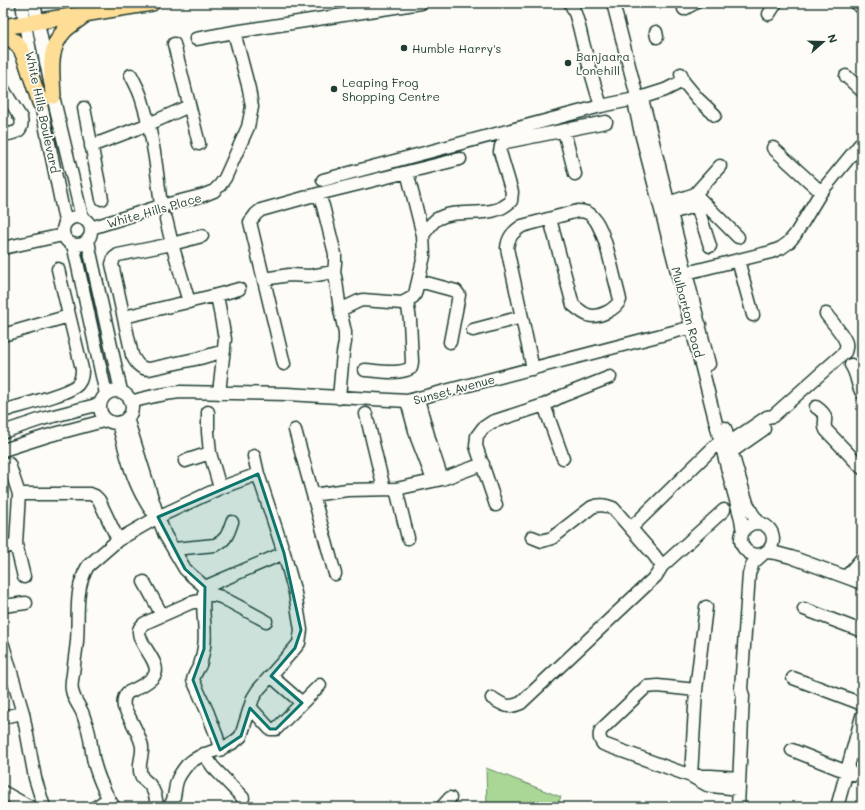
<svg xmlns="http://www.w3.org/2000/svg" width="865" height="810" font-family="Mali,sans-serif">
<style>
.green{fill:#abd796;stroke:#658a65}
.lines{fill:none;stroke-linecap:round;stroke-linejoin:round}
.minor-casing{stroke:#1f3d34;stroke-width:15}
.major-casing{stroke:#1f3d34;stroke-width:18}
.minor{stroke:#fdfcf7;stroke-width:12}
.major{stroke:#fedd96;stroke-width:15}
.marked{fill:#0f766e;fill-opacity:0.2;stroke:#0f766e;stroke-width:3;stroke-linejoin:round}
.poi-dot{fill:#1f3d34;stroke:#fdfcf7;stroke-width:1.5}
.labels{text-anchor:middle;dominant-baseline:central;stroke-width:3.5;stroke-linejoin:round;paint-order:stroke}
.poi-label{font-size:12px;fill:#1f3d34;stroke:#fdfcf7;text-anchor:start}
.street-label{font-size:12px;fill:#1f3d34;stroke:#fdfcf7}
</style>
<rect width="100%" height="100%" fill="#fdfcf7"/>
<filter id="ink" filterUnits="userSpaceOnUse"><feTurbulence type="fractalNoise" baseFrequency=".025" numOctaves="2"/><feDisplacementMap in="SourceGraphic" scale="8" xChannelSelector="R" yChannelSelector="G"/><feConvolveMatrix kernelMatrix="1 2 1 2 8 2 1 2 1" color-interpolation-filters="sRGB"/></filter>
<g filter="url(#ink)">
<path class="green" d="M486 768 561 797 556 807H487Z"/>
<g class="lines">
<defs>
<path id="minor" d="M22 3 25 24 33 68
M34 3 53 96 82 217
M570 3C577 13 579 27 582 39 588 62 594 84 601 106
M613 3 636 93 635 106 640 129 702 368 728 471 741 519 743 532
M856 3 862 8
M684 9 695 3
M769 14 776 3
M656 32 657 37
M196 39 234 32 421 3
M174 44 199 144
M131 75C135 83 140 92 142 100 153 135 157 170 161 206
M846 76 862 91
M683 81 698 99 715 115
M3 89 21 118C24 133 14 133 3 135
M39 95 65 221
M638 96 643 103 646 114 709 364
M84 108 102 199
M564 131 575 174
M91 146 149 124 189 106
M773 148 821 192
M323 180 601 106 640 98 665 90 683 81 681 74
M318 194 323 206 335 254V263L334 272 336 281 340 310 345 332V342L343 353 339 398
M695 194 738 237
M668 203 695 194 720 166
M697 206 710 246
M671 213 704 203
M63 231a14 14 0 1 1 28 0a14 14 0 1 1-28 0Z
M166 219 172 244 189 302
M91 228 161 206 204 195 214 191 220 185 225 178 230 167 248 127 252 107 249 89 234 32
M423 235C427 230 432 222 437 219 460 206 491 221 511 201L512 192 500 152 501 146 506 142 606 122
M202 236 172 244 118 255 114 258 112 264 132 355C136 363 140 369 149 369L200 358 224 351
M88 239 90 252 121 391
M73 244 106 394
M3 248 63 235
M738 260 753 315
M686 273 771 252 781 248 788 243 795 235 821 192 862 142
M264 279 289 275 310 276 334 272
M419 281 456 291 459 295 450 342
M217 295 225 339 219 393
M340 310 359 301 363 300 402 303 413 297 415 294 424 256 423 235 407 172
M124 317 217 295 239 289
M473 330 522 317
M3 335 69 316
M284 364 250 222 256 214 261 210 318 194 460 159
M851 365C858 375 856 383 862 393
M533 369 507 248C508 237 513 232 522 226L578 211C583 211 588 212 592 216 603 227 609 256 613 272 615 281 618 290 620 300 617 306 613 309 607 312 591 320 585 315 573 305L550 219
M365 370C380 371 398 375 411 368L412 362 410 320 407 301
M100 407a16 16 0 1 1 32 0a16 16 0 1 1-32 0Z
M418 399 432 449 442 479
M407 401 417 438 429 469 433 481
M131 402C147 397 163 394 180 392L287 394 407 401 700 325
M544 405 563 458
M816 407C819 409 824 413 825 417 826 422 823 424 826 430L862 468
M3 411C18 406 70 394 78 384 82 379 82 374 82 369L58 269
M208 412V432L210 453 220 488
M366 414 384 489
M127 418 158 517 165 535 185 569 191 575 205 587
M118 423C125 448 130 474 143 497 146 502 148 507 152 511
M725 428 736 467 747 503 752 513 759 523
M295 430 335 574
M3 432 42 419 100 404
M729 443 767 417 773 416 845 352C846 349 847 346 846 343 844 335 831 321 826 314
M3 450 47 436 107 420
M731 452 764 429
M185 461 210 453
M9 464 19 494 16 544 24 577
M396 489 408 538
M19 494H90L95 496 99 500 118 540
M313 495 347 490 396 489 442 479 483 464
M496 505 476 446 477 436 483 428 492 422 544 405 562 396 610 377
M741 539a16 16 0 1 1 32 0a16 16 0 1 1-32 0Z
M631 528 720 441 726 439
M3 548 16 544
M174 549 215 545C227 540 228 533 232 522
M767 552 776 553 791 557 862 583
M662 566 724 510
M846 577 862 558
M144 582 162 615
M205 587 284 553
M204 593C201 612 207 629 204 647 203 653 202 659 200 665 197 671 194 674 193 680L207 711 217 737 220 750
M204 595H214L221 597 266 621
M3 606 26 603
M804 609 862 631
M3 645 23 713 35 778 44 807
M271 676 302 703
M793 678 862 704
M696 690 658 686 646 687 601 730C598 736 600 740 603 744L691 776 707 785 712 786 739 789
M492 698C504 705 507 709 521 703L656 576 662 566 654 555 613 508C605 505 600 504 592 507L552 538 542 541 532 537
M250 707 270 729H276L320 685
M3 717 23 713
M792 750 847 772 862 776
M204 754 213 767 243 798
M691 776 696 690 706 607
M692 776H711L739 778
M3 792 30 807
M96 807 108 799
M114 807C106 796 97 775 94 762 91 750 91 738 87 726 85 722 84 716 82 712 78 704 73 698 72 690 71 685 72 679 73 674 74 663 76 652 77 641 79 615 74 589 88 566L118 540 158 517 220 488 258 474
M157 807C156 798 155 791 149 784 146 781 142 779 141 775 137 765 143 757 142 747 141 737 129 717 124 707 123 702 123 698 127 693 135 689 149 683 154 676 163 664 137 644 139 630 140 627 142 625 145 623L190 603 203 600
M169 807C176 799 174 790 177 781 179 775 183 770 187 765 202 750 226 752 241 736L253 698 258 690 295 648 299 643 301 630 295 593 284 553 258 474 254 456
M442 807 450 798
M738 807 743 696 741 689 749 574 753 563 762 555
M837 807 862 716"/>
<path id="major" d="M3 27 152 3
M3 34 14 41 21 49 26 61 40 103
M53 96C52 73 47 49 65 30 71 25 78 20 85 15"/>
</defs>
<use href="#minor" class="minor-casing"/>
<use href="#major" class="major-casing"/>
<use href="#minor" class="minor"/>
<use href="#major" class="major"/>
</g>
</g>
<path class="marked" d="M258 474 284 553 301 630 295 648 271 676 302 703 276 729H270L250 708 241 736 220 750 193 680 204 649 205 587 185 569 158 517Z"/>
<g class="poi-dot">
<circle cx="404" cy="48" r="4"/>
<circle cx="568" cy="63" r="4"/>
<circle cx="334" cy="89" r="4"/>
</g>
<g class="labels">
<g class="poi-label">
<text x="412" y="48">Humble Harry's</text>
<text x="576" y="56">Banjaara<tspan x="576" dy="14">Lonehill</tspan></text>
<text x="342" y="82">Leaping Frog<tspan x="342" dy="14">Shopping Centre</tspan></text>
</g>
<g class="street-label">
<text transform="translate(43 112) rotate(78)">White Hills Boulevard</text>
<text transform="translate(154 210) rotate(-16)">White Hills Place</text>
<text transform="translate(688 312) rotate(75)">Mulbarton Road</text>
<text transform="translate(454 389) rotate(-15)">Sunset Avenue</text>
</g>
</g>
<rect width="865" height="810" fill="none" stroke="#fdfcf7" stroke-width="16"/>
<rect x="8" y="8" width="849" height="794" fill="none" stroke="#1f3d34" stroke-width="1.5" filter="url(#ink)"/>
<g transform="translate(823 42) rotate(70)" stroke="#fdfcf7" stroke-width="3" paint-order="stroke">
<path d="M0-3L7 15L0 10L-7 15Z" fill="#1f3d34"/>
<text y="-6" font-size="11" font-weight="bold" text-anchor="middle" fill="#1f3d34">N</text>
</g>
</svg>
